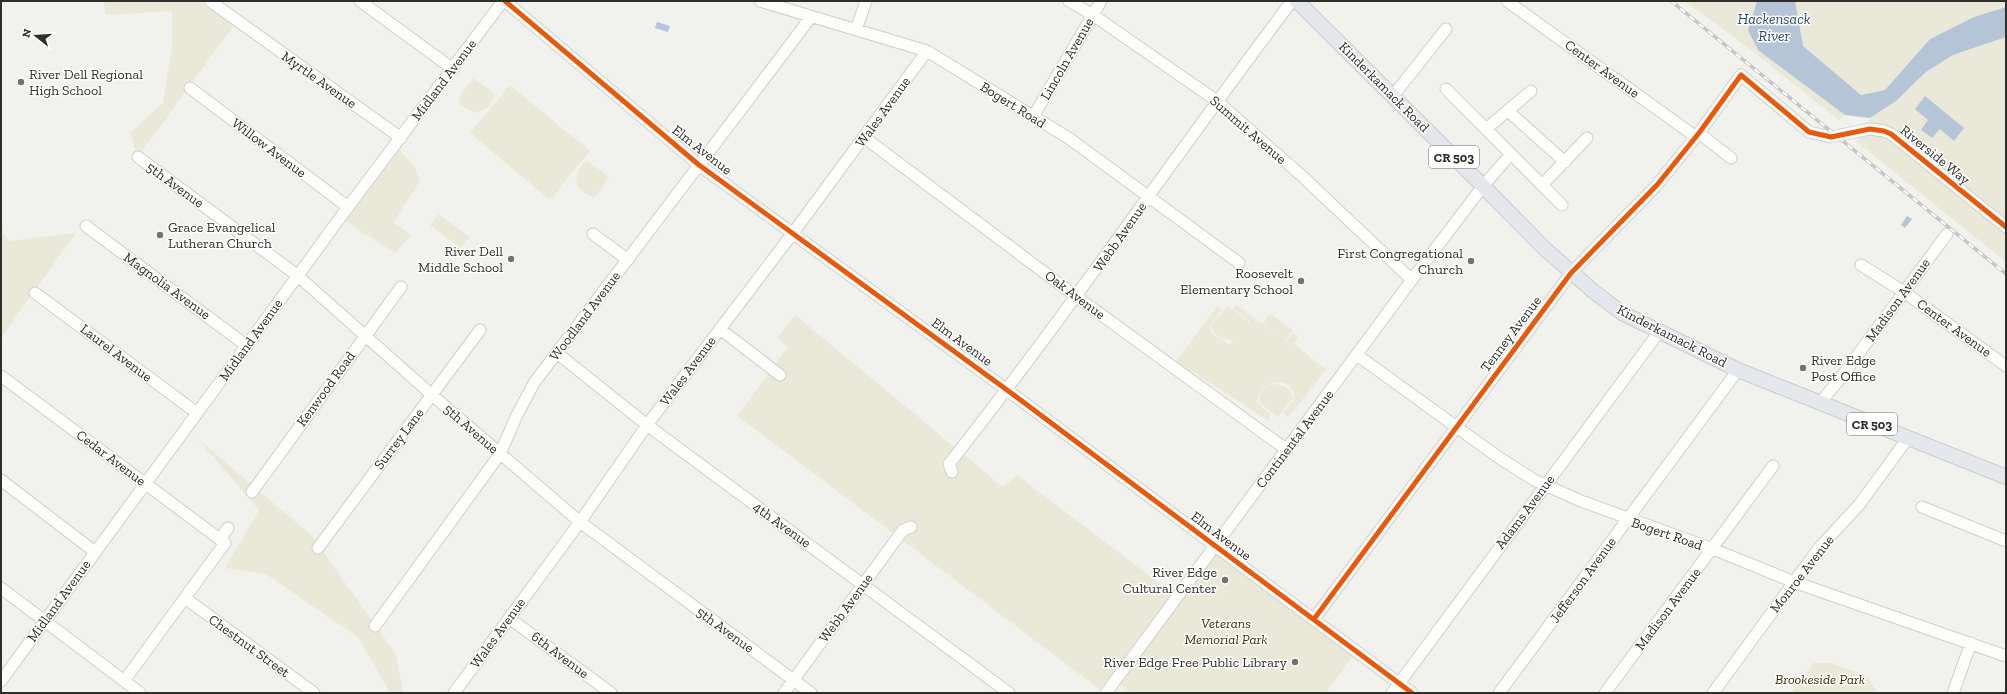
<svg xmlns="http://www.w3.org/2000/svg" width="2007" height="694" font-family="'Zilla Slab',serif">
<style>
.green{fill:#eae9d9}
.water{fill:#b5c4d7}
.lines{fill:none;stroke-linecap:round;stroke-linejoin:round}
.minor-casing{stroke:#cfcfcc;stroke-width:13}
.major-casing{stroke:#ccccca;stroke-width:16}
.minor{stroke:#fdfdfc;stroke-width:11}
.major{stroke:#e4e8ec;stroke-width:14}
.rail-casing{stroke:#c6c6c5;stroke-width:3.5}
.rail{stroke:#fff;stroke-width:2;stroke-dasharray:6;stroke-linecap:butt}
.cycleway-casing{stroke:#fff;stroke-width:8}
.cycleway{stroke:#e8590c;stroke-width:5}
.poi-dot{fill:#72726e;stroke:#fff;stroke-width:1.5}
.labels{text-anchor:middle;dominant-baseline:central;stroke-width:3;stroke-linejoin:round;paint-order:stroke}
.shield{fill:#fff;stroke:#6d6d6a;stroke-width:1}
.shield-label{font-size:13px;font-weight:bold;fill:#2e2e2a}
.street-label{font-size:14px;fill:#2e2e2a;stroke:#fff}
.poi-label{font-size:14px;fill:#2e2e2a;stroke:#fff;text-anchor:end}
.park-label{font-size:14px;font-style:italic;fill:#373304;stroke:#fff}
.water-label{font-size:15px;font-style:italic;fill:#2c4c75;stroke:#fff}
</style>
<rect width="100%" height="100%" fill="#f1f1ed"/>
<path class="green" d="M104 1H208L234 25 137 158 131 132 163 103 172 46V11L105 15Z
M1684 1H1757L1748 30 1786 70 1845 115 1839 120 1733 36Z
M1795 1H2006V7L1974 17 1930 39 1885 90 1861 95 1803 46Z
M2006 37V262L1857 142 1870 118 1896 101 1926 72 1953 55Z
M473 78 495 94 489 107 475 113 461 105 458 99Z
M510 85 590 151 550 200 470 133Z
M399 150C410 160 416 166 420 181L393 222 411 235 395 253 345 221Z
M586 160 609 177 594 198C572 189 572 177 586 160Z
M438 214 470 237 461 248 430 225Z
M1 229 9 241 76 233 1 338Z
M1236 305 1287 341 1293 333 1299 337 1294 344 1326 369 1288 418 1284 412C1287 408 1294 402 1294 396 1295 379 1261 374 1257 402L1270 414 1269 421 1176 361 1217 306 1222 309 1210 326 1212 334 1229 344 1234 341C1224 339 1215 338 1211 326L1227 306 1248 321V325L1250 321 1233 309Z
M1270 314 1293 330 1286 340 1263 323Z
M795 315 1003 487 1017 475 1177 597 1214 547 1356 651 1326 693H1132L1114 680 1105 693 737 416 788 347 777 338Z
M1273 384C1283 384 1290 389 1293 398L1278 417 1259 402C1260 392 1263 387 1273 384Z
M197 438 311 535 396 654 403 693H390L359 638 266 574 225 568 259 510Z
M1813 663H1831L1865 675 1879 693H1791Z"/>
<path class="water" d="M1757 1H1795L1803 46 1861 95 1885 90 1930 39 1974 17 2006 7V37L1953 55 1926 72 1896 101 1870 118 1845 115 1758 50 1748 30Z
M657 22 670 26 668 32 655 28Z
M1925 96 1964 128 1954 141 1940 129 1932 138 1921 130 1928 120 1915 109Z
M1907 216 1912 219 1905 228 1901 225Z"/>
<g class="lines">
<defs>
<path id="minor" d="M210 1 401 138
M360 1 453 69
M505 1 699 165 1007 390 1412 693
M760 1 927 51 1070 139 1239 263
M1069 1 1093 15 1217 101 1303 177 1412 280
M1507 1 1696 137
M856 30 866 1
M190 88 348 207
M1446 89 1562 205
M1393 96 1446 29
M1508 111 1565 162
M1033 117 1101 1
M1486 129 1531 91
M1699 133 1731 158
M865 138 1077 297 1287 450
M138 157 298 276 432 395 580 522 811 693
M1542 185 1587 138
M86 226 247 346
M593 234 628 260
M1861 265 1904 292 2006 366
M35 293 197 413
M720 329 780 375
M557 353 647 425 1009 693
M1357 355 1498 457 1534 480 1581 501 1713 549 1794 582 2006 656
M1 376 225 543 124 681
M1820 403 1842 376 1947 234
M952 472 949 464C1068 313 1176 154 1292 1
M1 480 95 552
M252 492 401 287
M1922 507 2006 541
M220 539 228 528
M318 548 480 330
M1 588 140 693
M185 598 314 693
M509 618 611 693
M1314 619 1571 273 1657 185 1699 133 1741 75 1809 132 1831 137 1870 129 1884 131 1891 134 2006 227
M375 626 500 454 517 415 534 383 811 17
M1 681 348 207 503 1
M454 693 580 522 647 425 793 233 927 51
M784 693 903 530 911 527
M1106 693 1414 277 1483 186 1511 154
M1392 693 1659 332
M1499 693 1738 370
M1605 693 1773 466
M1713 693 1819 548 1859 505 1908 438
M1953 693 1971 643"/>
<path id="major" d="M1297 1 1483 186 1545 249 1593 291 1622 313 1738 370 2006 477"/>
</defs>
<use href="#minor" class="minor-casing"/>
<use href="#major" class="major-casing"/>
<use href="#minor" class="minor"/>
<use href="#major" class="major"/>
<defs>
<path id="rail" d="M1671 1 2006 274"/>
</defs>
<use href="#rail" class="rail-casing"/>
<use href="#rail" class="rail"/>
<defs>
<path id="cycleway" d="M505 1 699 165 1007 390 1412 693
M1314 619 1571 273 1657 185 1699 133 1741 75 1809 132 1831 137 1870 129 1884 131 1891 134 2006 227"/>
</defs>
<use href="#cycleway" class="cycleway-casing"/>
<use href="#cycleway" class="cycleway"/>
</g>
<g class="poi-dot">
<circle cx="21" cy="82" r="4"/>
<circle cx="160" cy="235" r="4"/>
<circle cx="511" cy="259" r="4"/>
<circle cx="1471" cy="261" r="4"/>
<circle cx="1301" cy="281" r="4"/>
<circle cx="1803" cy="368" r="4"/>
<circle cx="1225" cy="580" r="4"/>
<circle cx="1295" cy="662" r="4"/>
</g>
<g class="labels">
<g class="shield">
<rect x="1429" y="146" width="50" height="22" rx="3"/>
<rect x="1847" y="413" width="50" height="22" rx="3"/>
</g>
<g class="shield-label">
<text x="1454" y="157">CR 503</text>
<text x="1872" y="424">CR 503</text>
</g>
<g class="street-label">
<text transform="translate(1067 59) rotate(-60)">Lincoln Avenue</text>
<text transform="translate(1602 69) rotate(36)">Center Avenue</text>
<text transform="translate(319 80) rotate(35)">Myrtle Avenue</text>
<text transform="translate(444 80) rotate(-53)">Midland Avenue</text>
<text transform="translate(1384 87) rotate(45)">Kinderkamack Road</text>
<text transform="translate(1013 105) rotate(32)">Bogert Road</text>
<text transform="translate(883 112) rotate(-54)">Wales Avenue</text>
<text transform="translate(1248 130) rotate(41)">Summit Avenue</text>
<text transform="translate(269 148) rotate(37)">Willow Avenue</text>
<text transform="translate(702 150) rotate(38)">Elm Avenue</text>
<text transform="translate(1935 155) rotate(39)">Riverside Way</text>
<text transform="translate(175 185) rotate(36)">5th Avenue</text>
<text transform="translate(1120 237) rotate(-55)">Webb Avenue</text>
<text transform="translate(167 286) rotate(36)">Magnolia Avenue</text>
<text transform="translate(1075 295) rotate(37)">Oak Avenue</text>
<text transform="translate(1898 300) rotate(-54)">Madison Avenue</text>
<text transform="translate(585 316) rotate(-53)">Woodland Avenue</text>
<text transform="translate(1954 328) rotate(36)">Center Avenue</text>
<text transform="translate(1511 334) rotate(-53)">Tenney Avenue</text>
<text transform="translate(1672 336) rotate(27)">Kinderkamack Road</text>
<text transform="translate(251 340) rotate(-54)">Midland Avenue</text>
<text transform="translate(962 342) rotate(36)">Elm Avenue</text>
<text transform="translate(116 353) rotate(37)">Laurel Avenue</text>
<text transform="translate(688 371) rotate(-53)">Wales Avenue</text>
<text transform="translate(326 389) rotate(-54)">Kenwood Road</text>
<text transform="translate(471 429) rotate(41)">5th Avenue</text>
<text transform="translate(399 439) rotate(-53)">Surrey Lane</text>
<text transform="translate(1295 439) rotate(-53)">Continental Avenue</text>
<text transform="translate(111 458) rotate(37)">Cedar Avenue</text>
<text transform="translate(1525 512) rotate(-53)">Adams Avenue</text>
<text transform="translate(782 525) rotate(36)">4th Avenue</text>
<text transform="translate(1667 534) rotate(19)">Bogert Road</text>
<text transform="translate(1221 536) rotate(37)">Elm Avenue</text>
<text transform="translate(1802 574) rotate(-52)">Monroe Avenue</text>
<text transform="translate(1583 580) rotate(-54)">Jefferson Avenue</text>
<text transform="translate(59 601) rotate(-54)">Midland Avenue</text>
<text transform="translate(846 608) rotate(-54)">Webb Avenue</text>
<text transform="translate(1668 609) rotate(-53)">Madison Avenue</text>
<text transform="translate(725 630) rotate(36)">5th Avenue</text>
<text transform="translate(498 633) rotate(-54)">Wales Avenue</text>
<text transform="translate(249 646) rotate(36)">Chestnut Street</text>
<text transform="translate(560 655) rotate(37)">6th Avenue</text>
</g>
<g class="poi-label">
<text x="29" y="74" text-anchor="start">River Dell Regional<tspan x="29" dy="16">High School</tspan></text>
<text x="168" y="227" text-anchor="start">Grace Evangelical<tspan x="168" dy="16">Lutheran Church</tspan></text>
<text x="503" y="251">River Dell<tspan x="503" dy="16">Middle School</tspan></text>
<text x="1463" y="253">First Congregational<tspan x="1463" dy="16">Church</tspan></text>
<text x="1293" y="273">Roosevelt<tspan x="1293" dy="16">Elementary School</tspan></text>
<text x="1811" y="360" text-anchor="start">River Edge<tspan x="1811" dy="16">Post Office</tspan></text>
<text x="1217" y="572">River Edge<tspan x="1217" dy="16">Cultural Center</tspan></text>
<text x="1287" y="662">River Edge Free Public Library</text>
</g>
<g class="park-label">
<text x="1226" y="623">Veterans<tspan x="1226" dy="16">Memorial Park</tspan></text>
<text x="1820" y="679">Brookeside Park</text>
</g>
<g class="water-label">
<text x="1774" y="19">Hackensack<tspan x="1774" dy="17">River</tspan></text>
</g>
</g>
<rect width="2007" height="694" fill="none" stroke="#2e2e2a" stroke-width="4"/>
<g transform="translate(36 36) rotate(287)" stroke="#ffffff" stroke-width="3" paint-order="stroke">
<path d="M0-3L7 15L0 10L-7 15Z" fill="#2e2e2a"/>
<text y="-6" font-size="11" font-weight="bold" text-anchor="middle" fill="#2e2e2a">N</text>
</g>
</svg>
